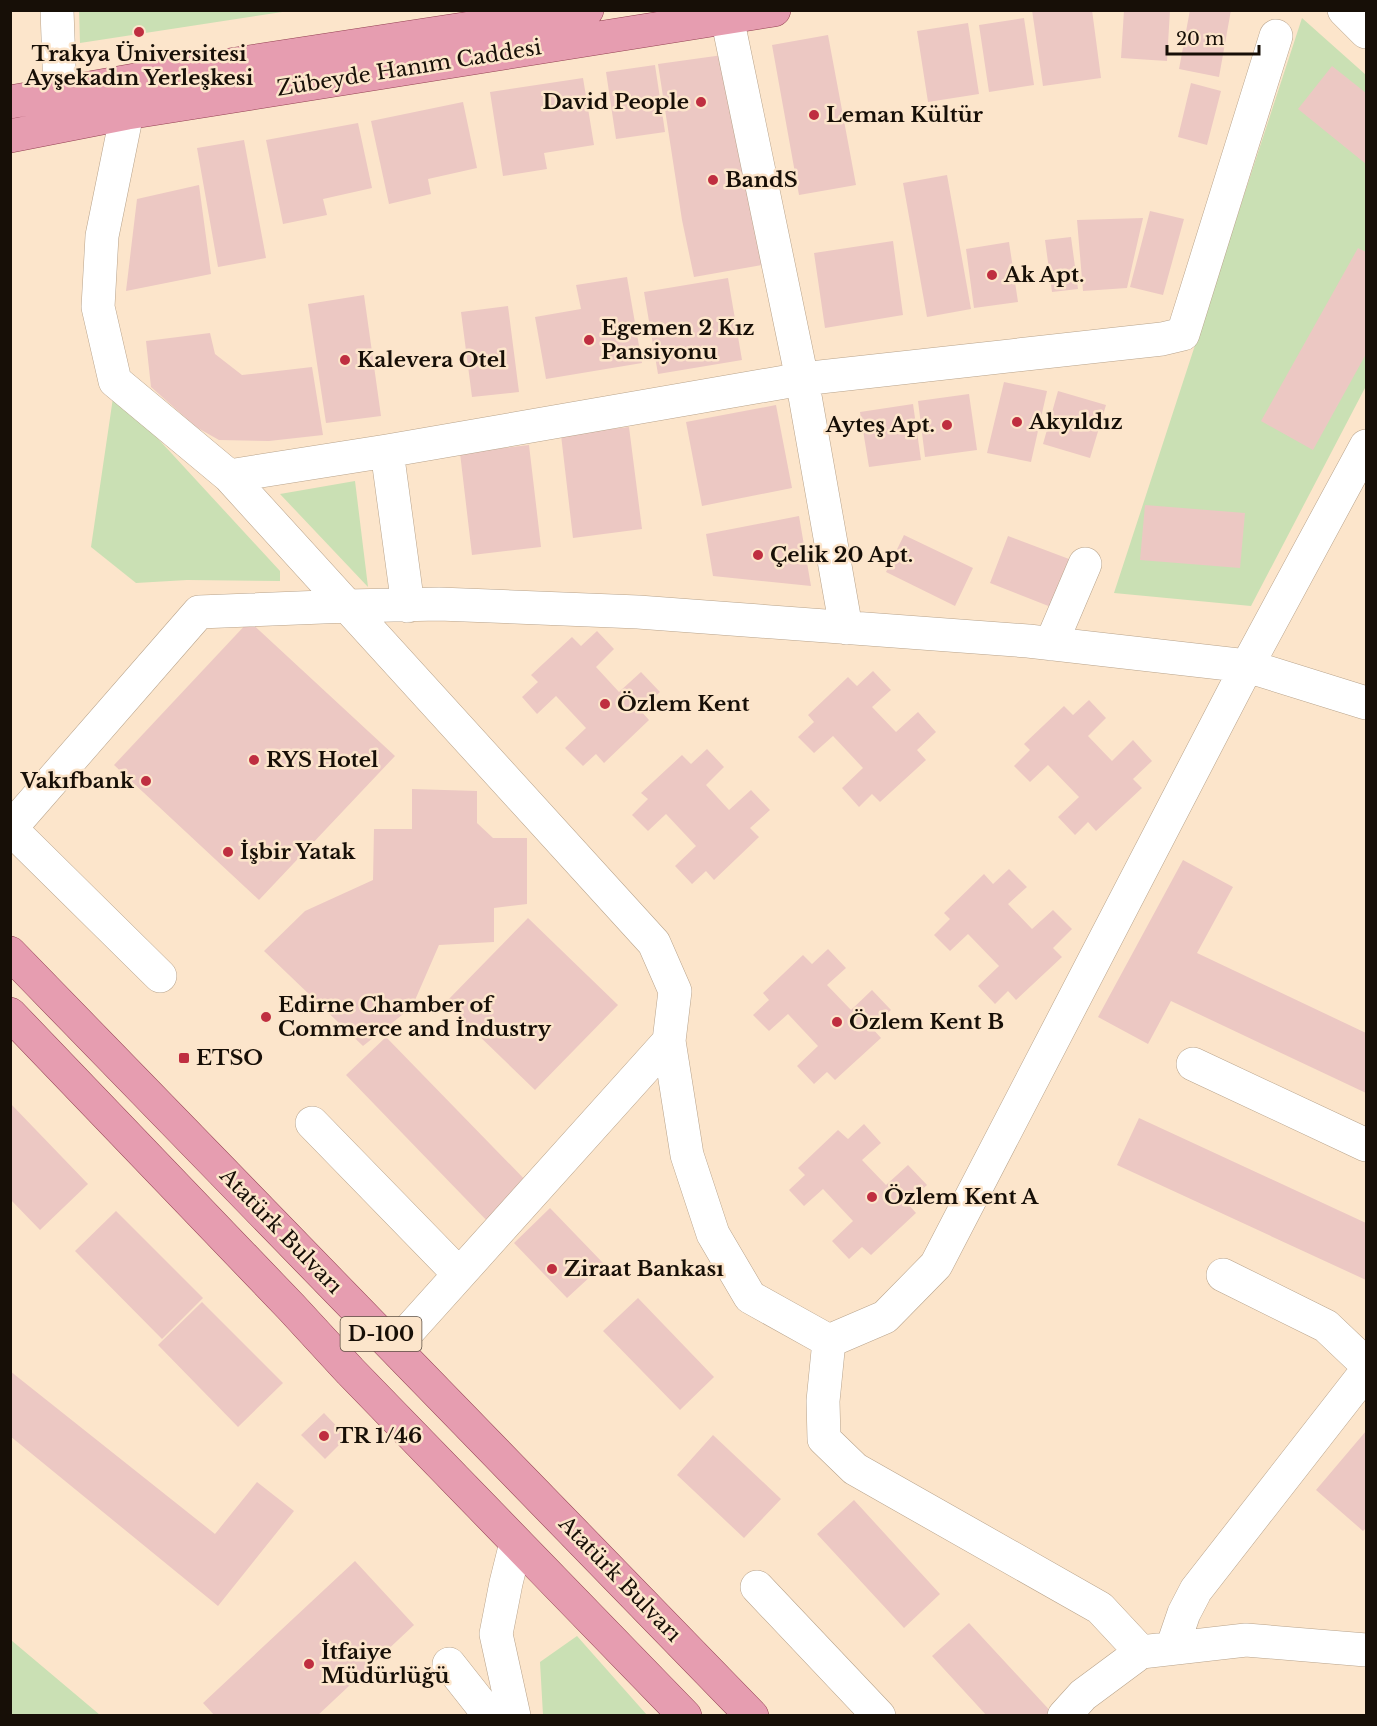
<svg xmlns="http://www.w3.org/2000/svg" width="1377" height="1726" font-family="'Libre Baskerville',serif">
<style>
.green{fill:#cae0b4}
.building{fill:#ecc8c3}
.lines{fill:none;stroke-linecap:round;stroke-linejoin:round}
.minor-casing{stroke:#b8a38b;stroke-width:34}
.major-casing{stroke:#934152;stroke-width:34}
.minor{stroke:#fff;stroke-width:33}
.major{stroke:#e69db0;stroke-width:33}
.poi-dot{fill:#bf2e40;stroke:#fce5cb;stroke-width:2}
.labels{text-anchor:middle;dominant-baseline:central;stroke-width:5;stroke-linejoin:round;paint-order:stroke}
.shield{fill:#fce5cb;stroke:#5c4f42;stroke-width:1.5}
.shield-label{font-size:20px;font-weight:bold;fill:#170f07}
.poi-label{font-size:21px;font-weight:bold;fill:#170f07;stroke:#fce5cb;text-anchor:start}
.street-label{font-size:21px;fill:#170f07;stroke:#fce5cb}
</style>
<rect width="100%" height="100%" fill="#fce5cb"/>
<path class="green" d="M79 10H289V11L80 43Z
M1302 18 1366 75V386L1251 606 1114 593Z
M114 391 280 571V581L187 580 136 583 91 547Z
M355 481 368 587 280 494Z
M577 1636 647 1715H543L540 1662Z
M11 1640 100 1715H11Z"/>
<path class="building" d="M1032 10H1092L1101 78 1043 86Z
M1124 10H1170L1167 61 1121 58Z
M1190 10H1231L1219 77 1179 69Z
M1024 18 1034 85 989 92 979 25Z
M968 23 979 94 928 102 917 31Z
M828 35 856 185 799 195 772 45Z
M730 54 762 265 694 277 682 220 658 64Z
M655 65 665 132 616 139 606 72Z
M1332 66 1366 93V164L1298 109Z
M583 78 594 145 544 153 547 169 503 176 490 92Z
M1191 83 1221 91 1207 145 1178 137Z
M463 102 477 168 428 179 431 194 389 204 371 121Z
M358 123 372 188 323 199 327 215 283 224 266 140Z
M244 140 266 258 218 267 197 148Z
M947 175 971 309 927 317 903 183Z
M199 185 211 274 126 291 137 199Z
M1150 211 1184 219 1163 295 1130 287Z
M1143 218 1127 288 1083 291 1077 220Z
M1071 237 1078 289 1052 292 1045 240Z
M893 241 903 315 825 328 814 253Z
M1009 242 1018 302 974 308 966 249Z
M1358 248 1366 252V354L1313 450 1261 421Z
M627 277 642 363 546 379 535 317 581 309 576 285Z
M728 278 742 360 658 374 644 292Z
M364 295 381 416 326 423 308 304Z
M508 306 519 392 472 397 461 312Z
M210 333 215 354 242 375 312 367 323 435 269 441 219 440 196 427 151 387 146 341Z
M1004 382 1047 391 1031 462 987 453Z
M1058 391 1106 405 1090 458 1043 444Z
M969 394 977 450 925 457 918 401Z
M913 404 921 460 869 467 860 412Z
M776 405 792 488 702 506 686 422Z
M629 427 642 529 573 538 561 435Z
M529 445 541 547 472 555 460 453Z
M1145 505 1245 513 1240 568 1140 560Z
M799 516 811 586 713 576 706 534Z
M904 535 973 568 955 606 886 572Z
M1008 536 1069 559 1051 607 990 583Z
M249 621 395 756 259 900 114 765Z
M597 631 614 649 596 667 619 692 641 672 660 692 640 710 649 720 604 763 596 754 583 766 565 748 586 728 556 696 537 714 522 697 538 682 531 675 572 637 581 646Z
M873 671 891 690 872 707 896 732 918 712 936 732 917 750 926 760 880 802 872 794 859 807 842 788 863 768 833 736 814 753 798 737 814 722 808 715 848 677 857 686Z
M1089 700 1106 718 1088 736 1112 761 1133 740 1152 761 1133 779 1142 788 1096 831 1088 822 1075 835 1058 817 1079 797 1048 765 1030 782 1014 766 1030 750 1024 744 1064 706 1073 715Z
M707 749 724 767 706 785 729 810 751 790 770 810 750 828 759 837 714 880 706 871 692 884 675 866 696 846 666 814 648 831 632 815 648 799 641 793 682 755 691 764Z
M412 789 477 791V823L493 838H527V904L494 908V942L439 945 412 1007 363 1046 264 951 305 911 373 880 374 829H412Z
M1183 860 1233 887 1197 953 1366 1033V1093L1171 1001 1148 1044 1098 1017Z
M1009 869 1027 887 1008 904 1032 929 1053 910 1072 929 1053 948 1062 957 1016 1000 1008 991 995 1004 978 986 999 966 968 934 950 951 934 935 950 919 944 913 984 874 993 884Z
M528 918 618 1005 535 1090 445 1003Z
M828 949 846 968 827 985 851 1010 872 990 891 1010 872 1028 881 1038 835 1080 827 1072 814 1084 797 1066 818 1046 788 1014 769 1031 753 1015 769 1000 763 993 803 955 812 964Z
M386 1037 531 1186 491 1225 346 1075Z
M10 1103 88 1184 40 1230 10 1199Z
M1139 1118 1366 1223V1280L1117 1165Z
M864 1124 881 1143 862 1160 886 1185 908 1165 927 1185 907 1203 916 1213 871 1255 862 1247 849 1259 832 1241 853 1221 823 1189 804 1206 789 1190 805 1175 798 1168 838 1130 848 1139Z
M550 1208 604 1264 567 1298 514 1243Z
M116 1211 203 1298 162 1339 75 1251Z
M638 1298 714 1377 680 1410 603 1331Z
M202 1302 283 1383 238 1427 158 1345Z
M10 1371 215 1534 257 1482 294 1511 218 1606 10 1436Z
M324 1413 347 1437 325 1459 301 1435Z
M1366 1431V1528L1363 1531 1316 1490Z
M713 1435 781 1499 744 1538 677 1475Z
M854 1500 940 1594 904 1628 817 1534Z
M355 1561 414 1625 317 1716H215L203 1703Z
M969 1623 1055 1716H987L932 1656Z"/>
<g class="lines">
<defs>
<path id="minor" d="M57 10 60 92
M1344 10 1366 32
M727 17 802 379 846 628
M127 113 102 236 98 307 115 381 229 476 654 943 675 991 669 1041 687 1155 713 1234 750 1297 829 1341
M387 451 408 606
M229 476 387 451 802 379 1162 339 1183 334 1276 36
M1051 644 1085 564
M10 829 199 612 348 606 439 604 638 612 1028 641 1247 666 1366 703
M11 829 160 976
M1193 1064 1366 1145
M312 1123 459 1274
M1223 1275 1326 1326 1366 1364
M829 1341 885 1317 936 1265 1247 666 1366 446
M829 1341 823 1401 824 1439 855 1469 1100 1608 1141 1652
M394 1347 669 1041
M757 1587 879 1716
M1172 1648 1184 1613 1196 1590 1366 1372
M449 1664 490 1716
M514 1716 496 1634 506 1583 516 1543
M1064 1716 1083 1695 1141 1652 1246 1640 1366 1650"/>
<path id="major" d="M10 102 158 76 587 10
M10 136 127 113 774 10
M10 953 752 1716
M10 1014 292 1308 350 1371 685 1716"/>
</defs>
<use href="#minor" class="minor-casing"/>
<use href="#major" class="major-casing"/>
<use href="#minor" class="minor"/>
<use href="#major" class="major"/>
</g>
<g class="poi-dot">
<circle cx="139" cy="32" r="6"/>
<circle cx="701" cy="102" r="6"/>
<circle cx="814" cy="115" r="6"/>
<circle cx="713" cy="180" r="6"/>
<circle cx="992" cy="275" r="6"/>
<circle cx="589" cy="340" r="6"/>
<circle cx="345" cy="360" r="6"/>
<circle cx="1017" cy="422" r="6"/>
<circle cx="947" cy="425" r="6"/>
<circle cx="758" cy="555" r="6"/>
<circle cx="605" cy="704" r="6"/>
<circle cx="254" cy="760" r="6"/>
<circle cx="146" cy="781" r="6"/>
<circle cx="228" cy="852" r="6"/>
<circle cx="266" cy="1017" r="6"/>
<circle cx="837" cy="1022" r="6"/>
<rect x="178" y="1052" width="12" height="12" rx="3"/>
<circle cx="872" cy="1197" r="6"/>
<circle cx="552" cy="1269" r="6"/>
<circle cx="324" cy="1436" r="6"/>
<circle cx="309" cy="1664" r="6"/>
</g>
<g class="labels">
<rect class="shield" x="340.5" y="1317" width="81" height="34" rx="4.5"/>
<g class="shield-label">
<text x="381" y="1334">D-100</text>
</g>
<g class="poi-label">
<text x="139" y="54" text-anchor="middle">Trakya Üniversitesi<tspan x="139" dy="24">Ayşekadın Yerleşkesi</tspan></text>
<text x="689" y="102" text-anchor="end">David People</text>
<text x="826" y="115">Leman Kültür</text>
<text x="725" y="180">BandS</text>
<text x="1004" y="275">Ak Apt.</text>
<text x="601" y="328">Egemen 2 Kız<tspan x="601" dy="24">Pansiyonu</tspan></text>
<text x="357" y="360">Kalevera Otel</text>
<text x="1029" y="422">Akyıldız</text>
<text x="935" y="425" text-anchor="end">Ayteş Apt.</text>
<text x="770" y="555">Çelik 20 Apt.</text>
<text x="617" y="704">Özlem Kent</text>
<text x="266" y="760">RYS Hotel</text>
<text x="134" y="781" text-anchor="end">Vakıfbank</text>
<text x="240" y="852">İşbir Yatak</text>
<text x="278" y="1005">Edirne Chamber of<tspan x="278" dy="24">Commerce and İndustry</tspan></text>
<text x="849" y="1022">Özlem Kent B</text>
<text x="196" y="1058">ETSO</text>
<text x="884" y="1197">Özlem Kent A</text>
<text x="564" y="1269">Ziraat Bankası</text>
<text x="336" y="1436">TR 1/46</text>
<text x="321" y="1652">İtfaiye<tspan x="321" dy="24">Müdürlüğü</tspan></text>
</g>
<g class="street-label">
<text transform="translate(409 68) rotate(-9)">Zübeyde Hanım Caddesi</text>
<text transform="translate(281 1231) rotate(46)">Atatürk Bulvarı</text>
<text transform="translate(620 1579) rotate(46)">Atatürk Bulvarı</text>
</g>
</g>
<rect width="1377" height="1726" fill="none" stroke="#170f07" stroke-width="24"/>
<path d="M1167 45v9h92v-9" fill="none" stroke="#170f07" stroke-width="3"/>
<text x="1176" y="45" font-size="18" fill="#170f07" stroke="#fce5cb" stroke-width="4.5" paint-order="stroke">20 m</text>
</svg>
